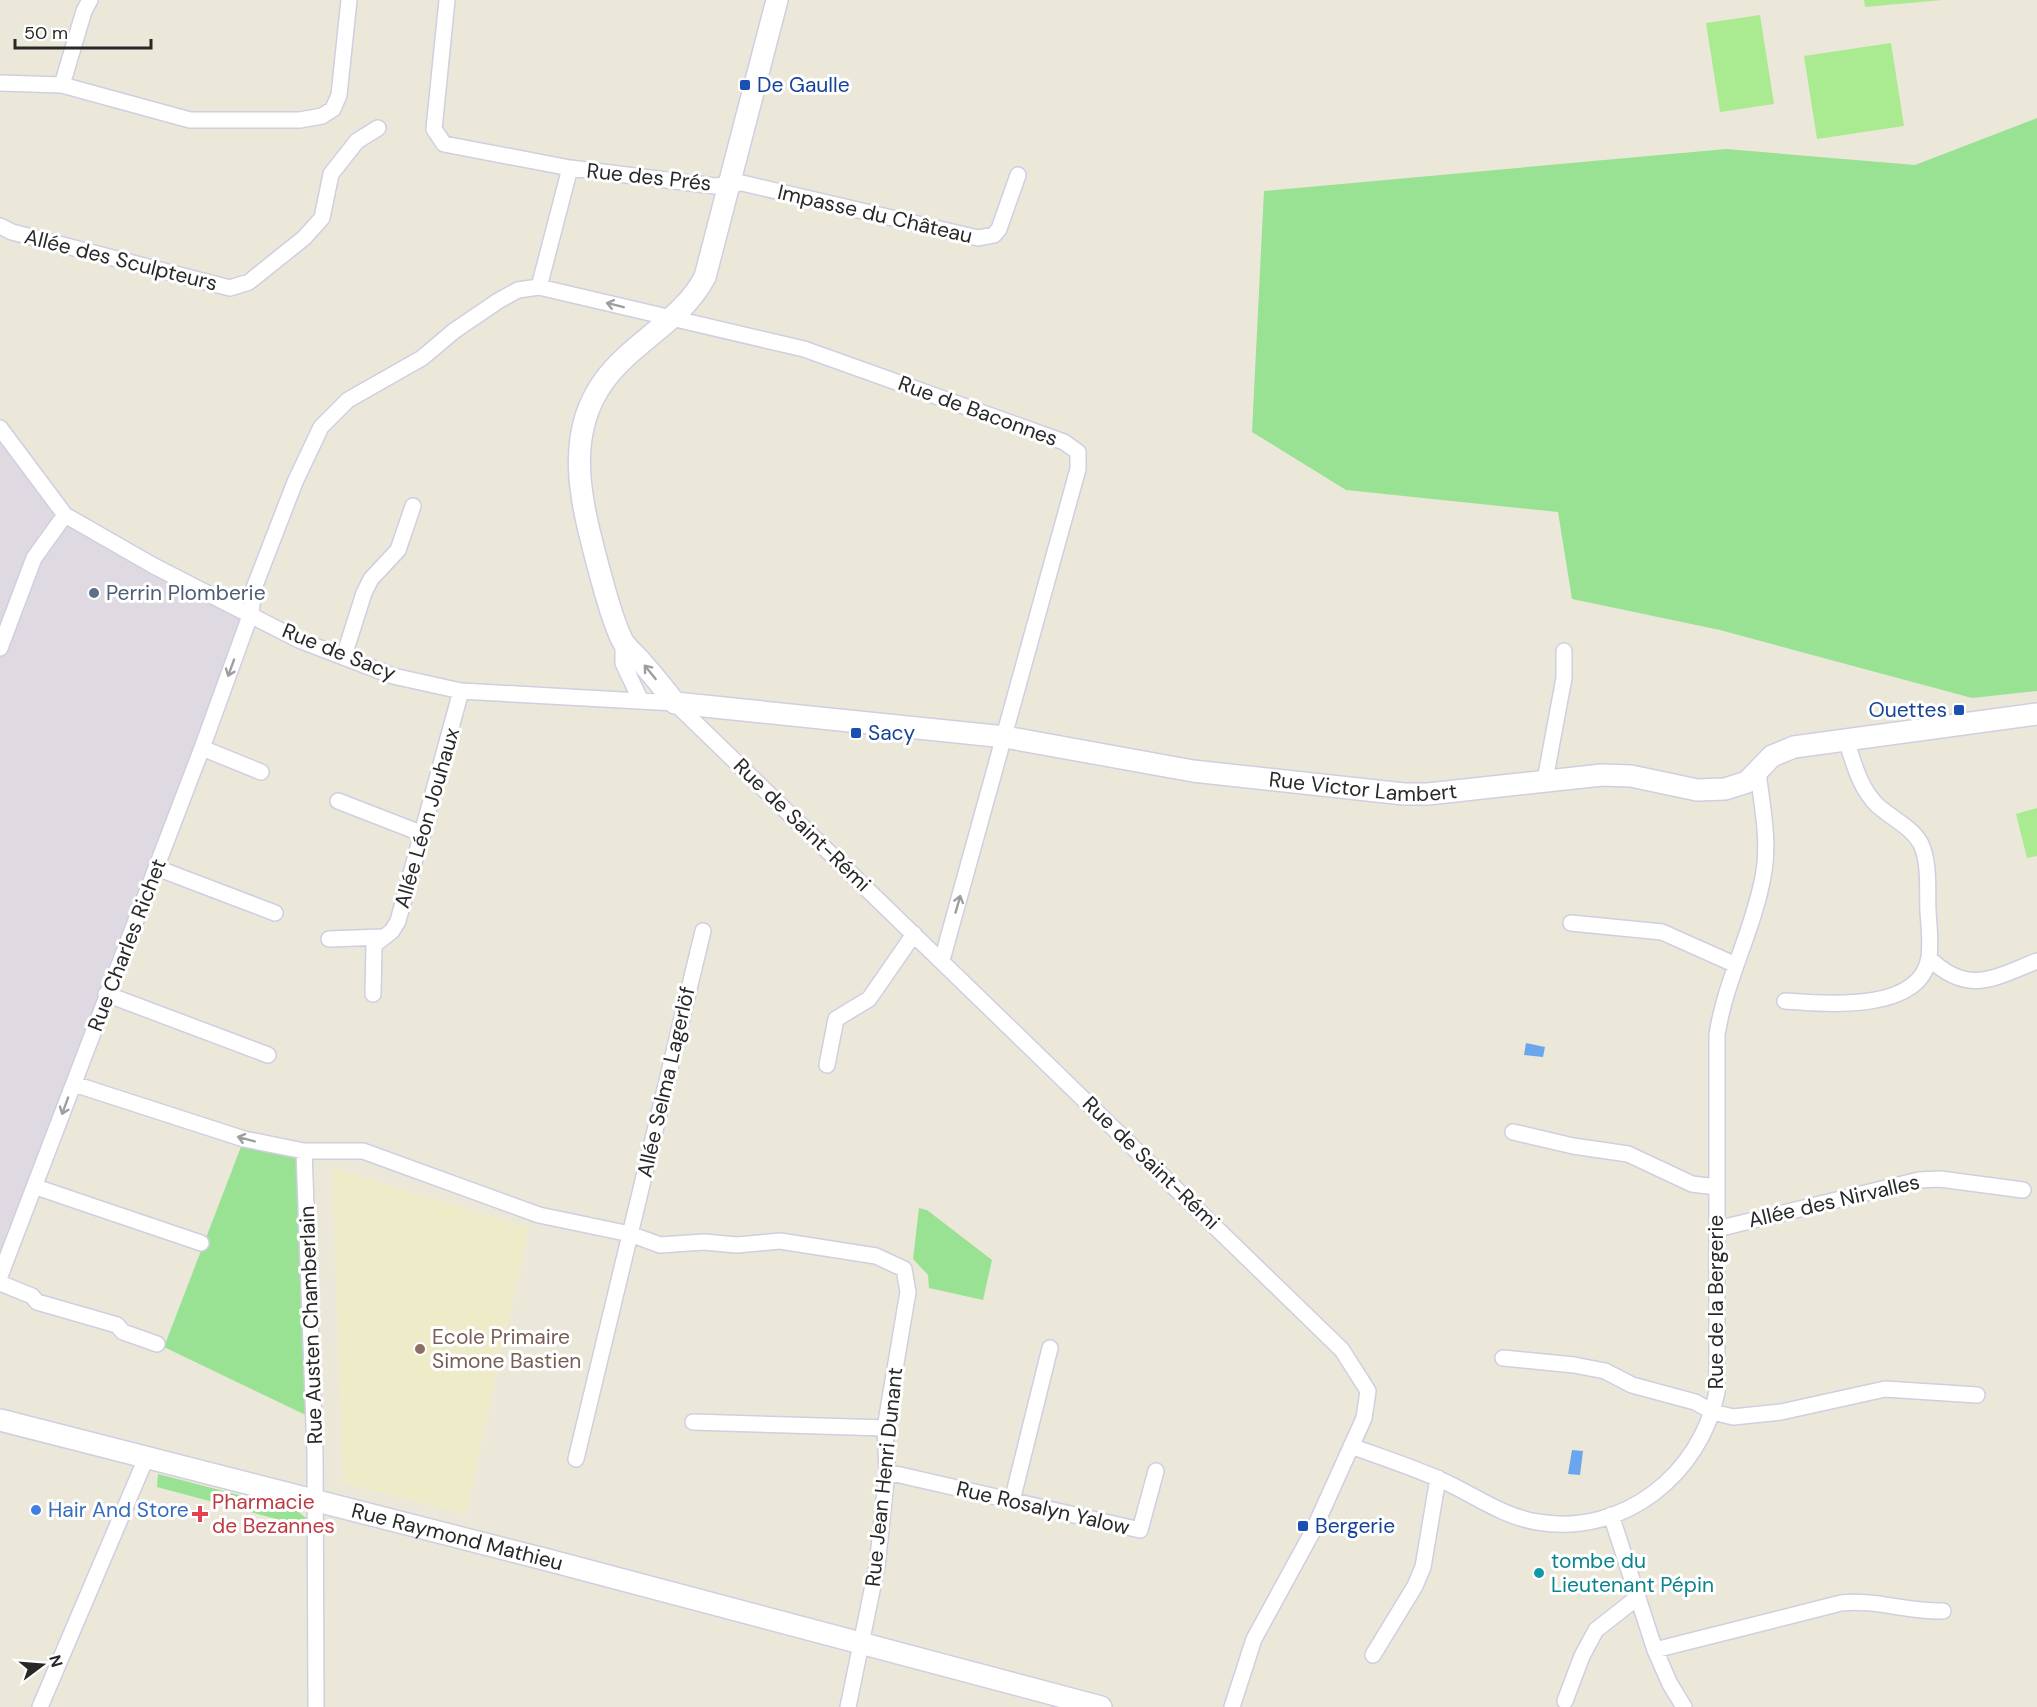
<svg xmlns="http://www.w3.org/2000/svg" width="2037" height="1707" font-family="'DM Sans',sans-serif">
<style>
.industrial{fill:#dfdae2}
.education{fill:#edebc8}
.green{fill:#99e294}
.pitch{fill:#aaea90}
.water{fill:#6aa6ee}
.lines{fill:none;stroke-linecap:round;stroke-linejoin:round}
.street-casing{stroke:#d0cee1;stroke-width:18}
.secondary-casing{stroke:#d0cee1;stroke-width:24}
.street{stroke:#fff;stroke-width:15}
.secondary{stroke:#fff;stroke-width:21}
.oneway{stroke:#9e9e9e}
.transit-dot{fill:#1a4fb4;stroke:#fff;stroke-width:2}
.service-dot{fill:#5c6f8a;stroke:#fff;stroke-width:2}
.education-dot{fill:#8d6e63;stroke:#fff;stroke-width:2}
.shop-dot{fill:#3f7fe0;stroke:#fff;stroke-width:2}
.health-dot{fill:#e0444e;stroke:#fff;stroke-width:2}
.culture-dot{fill:#0f9aa8;stroke:#fff;stroke-width:2}
.labels{text-anchor:middle;dominant-baseline:central;stroke-width:6;stroke-linejoin:round;paint-order:stroke}
.transit-label{font-size:21px;fill:#164399;stroke:#fff;text-anchor:start}
.street-label{font-size:21px;fill:#282828;stroke:#fff}
.service-label{font-size:21px;fill:#4e5e75;stroke:#fff;text-anchor:start}
.education-label{font-size:21px;fill:#785e54;stroke:#fff;text-anchor:start}
.health-label{font-size:21px;fill:#be3a42;stroke:#fff;text-anchor:start}
.shop-label{font-size:21px;fill:#366cbe;stroke:#fff;text-anchor:start}
.culture-label{font-size:21px;fill:#0d838f;stroke:#fff;text-anchor:start}
</style>
<rect width="100%" height="100%" fill="#ebe8d9"/>
<path class="industrial" d="M0 422 65 515 251 613 0 1290Z"/>
<path class="education" d="M332 1168 529 1228 466 1514 343 1483Z"/>
<path class="green" d="M2037 118V691L1972 698 1720 630 1572 599 1558 512 1346 490 1252 432 1264 191 1726 149 1915 165Z
M244 1139 304 1151 314 1419 164 1347Z
M919 1208 927 1210 992 1260 983 1300 929 1288 928 1275 913 1259Z
M158 1474 296 1510 306 1518V1527L157 1487Z"/>
<path class="pitch" d="M1864 0H1942L1865 7Z
M1760 15 1774 104 1720 112 1706 23Z
M1891 43 1904 126 1817 139 1804 56Z
M2037 808V856L2027 858 2016 814Z"/>
<path class="water" d="M1526 1043 1545 1047 1543 1057 1524 1055Z
M1572 1450 1583 1451 1580 1475 1568 1474Z"/>
<g class="lines">
<defs>
<path id="street" d="M447 0 434 129 444 144 570 168 715 186 742 183 978 238 994 235 999 229 1018 175
M0 83 62 85 190 120H300L322 116 333 109 339 95 349 0
M62 85 84 11 90 0
M0 226 12 232 230 288 249 282 304 238 322 218 331 174 357 141 378 128
M539 287 804 349 1064 442 1078 452V469L942 960
M0 428 65 515 154 566 299 640 393 676 461 691 675 703 1342 1350 1368 1391 1364 1418 1313 1531 1254 1639 1232 1707
M623 642V663L640 699
M0 648 34 558 65 515
M344 656 364 593 371 579 398 550 413 506
M202 748 261 772
M1545 780 1564 678V651
M338 801 423 834
M157 868 275 913
M1571 923 1662 932 1736 965
M329 939 382 937
M1929 958C1968 996 1994 978 2037 961
M106 994 268 1055
M373 994 374 945 392 931 398 921 461 691
M1785 1001C1825 1004 1921 1013 1929 957 1931 943 1929 926 1928 912 1927 891 1930 864 1921 844 1912 827 1891 818 1877 805 1859 787 1854 763 1846 740
M827 1065 836 1019 869 999 914 934
M74 1084 244 1139 304 1151H363L539 1215 630 1234 660 1245 704 1242 737 1245 780 1241 876 1256 904 1269 908 1292 885 1428 887 1472 877 1566 848 1707
M1513 1132 1573 1146 1628 1154 1692 1184 1716 1187
M304 1151 315 1453 316 1707
M36 1187 201 1243
M1717 1229 1919 1180 1940 1179 2023 1190
M0 1276 202 748 251 613 254 588 295 482 321 427 348 400 422 358 454 331 498 301 518 290 539 287 570 168
M0 1283 32 1296 37 1302 117 1325 123 1332 157 1344
M1503 1358 1574 1365 1605 1371 1632 1385 1695 1402 1713 1412 1733 1417 1781 1412 1885 1389 1977 1395
M693 1422 885 1428
M1351 1446C1381 1457 1412 1467 1441 1480 1473 1494 1501 1516 1537 1522 1623 1537 1701 1474 1717 1392V1035C1725 981 1753 931 1763 877 1770 842 1762 806 1758 772
M576 1459 703 931
M887 1472 1140 1530 1156 1471
M1012 1501 1050 1348
M1611 1515 1655 1650 1670 1684 1684 1707
M1655 1650 1841 1603C1875 1599 1908 1612 1943 1611
M1373 1655 1415 1586 1423 1567 1438 1478
M1565 1701 1582 1656 1596 1630 1638 1597
M40 1707 147 1456"/>
<g id="secondary">
<path id="s1" d="M777 0 705 277C682 321 633 341 604 381 563 437 582 505 598 566 605 591 611 617 622 640 627 649 637 656 643 664 654 676 665 690 675 703L1005 737 1193 771 1404 794H1428L1602 775 1631 776 1697 790 1725 789 1747 782 1772 756 1794 747 2037 714"/>
<path id="s2" d="M0 1420 544 1559 1101 1707"/>
</g>
</defs>
<use href="#street" class="street-casing"/>
<use href="#secondary" class="secondary-casing"/>
<use href="#street" class="street"/>
<use href="#secondary" class="secondary"/>
</g>
<defs><path id="oneway-shaft" d="M-6 0H5M1.5-3L5.5 0L1.5 3" fill="none" stroke-width="1.6" stroke-linecap="round" stroke-linejoin="round" transform="scale(1.5)"/></defs>
<g class="oneway">
<use href="#oneway-shaft" transform="translate(615 305) rotate(-166)"/>
<use href="#oneway-shaft" transform="translate(231 668) rotate(110)"/>
<use href="#oneway-shaft" transform="translate(650 672) rotate(-129)"/>
<use href="#oneway-shaft" transform="translate(958 904) rotate(-74)"/>
<use href="#oneway-shaft" transform="translate(65 1106) rotate(110)"/>
<use href="#oneway-shaft" transform="translate(246 1139) rotate(-165)"/>
</g>
<g class="transit-dot">
<rect x="739" y="79" width="12" height="12" rx="3"/>
<rect x="1953" y="704" width="12" height="12" rx="3"/>
<rect x="850" y="727" width="12" height="12" rx="3"/>
<rect x="1297" y="1520" width="12" height="12" rx="3"/>
</g>
<circle class="service-dot" cx="94" cy="593" r="6"/>
<circle class="education-dot" cx="420" cy="1349" r="6"/>
<circle class="shop-dot" cx="36" cy="1510" r="6"/>
<path class="health-dot" d="M197 1505h6v6h6v6h-6v6h-6v-6h-6v-6h6z"/>
<circle class="culture-dot" cx="1539" cy="1573" r="6"/>
<g class="labels">
<g class="transit-label">
<text x="757" y="85">De Gaulle</text>
<text x="1947" y="710" text-anchor="end">Ouettes</text>
<text x="868" y="733">Sacy</text>
<text x="1315" y="1526">Bergerie</text>
</g>
<g class="street-label">
<text transform="translate(649 177) rotate(6)">Rue des Prés</text>
<text transform="translate(875 214) rotate(13)">Impasse du Château</text>
<text transform="translate(121 260) rotate(14)">Allée des Sculpteurs</text>
<text transform="translate(978 411) rotate(20)">Rue de Baconnes</text>
<text transform="translate(339 652) rotate(22)">Rue de Sacy</text>
<text stroke="none"><textPath href="#s1" startOffset="1478">Rue Victor Lambert</textPath></text>
<text transform="translate(427 818) rotate(-74)">Allée Léon Jouhaux</text>
<text transform="translate(802 825) rotate(44)">Rue de Saint-Rémi</text>
<text transform="translate(127 945) rotate(-69)">Rue Charles Richet</text>
<text transform="translate(666 1082) rotate(-77)">Allée Selma Lagerlöf</text>
<text transform="translate(1151 1163) rotate(44)">Rue de Saint-Rémi</text>
<text transform="translate(1834 1201) rotate(-13)">Allée des Nirvalles</text>
<text transform="translate(1716 1302) rotate(-90)">Rue de la Bergerie</text>
<text transform="translate(311 1325) rotate(-92)">Rue Austen Chamberlain</text>
<text transform="translate(884 1477) rotate(-84)">Rue Jean Henri Dunant</text>
<text transform="translate(1043 1508) rotate(13)">Rue Rosalyn Yalow</text>
<text stroke="none"><textPath href="#s2" startOffset="472">Rue Raymond Mathieu</textPath></text>
</g>
<g class="service-label">
<text x="106" y="593">Perrin Plomberie</text>
</g>
<g class="education-label">
<text x="432" y="1337">Ecole Primaire<tspan x="432" dy="24">Simone Bastien</tspan></text>
</g>
<g class="health-label">
<text x="212" y="1502">Pharmacie<tspan x="212" dy="24">de Bezannes</tspan></text>
</g>
<g class="shop-label">
<text x="48" y="1510">Hair And Store</text>
</g>
<g class="culture-label">
<text x="1551" y="1561">tombe du<tspan x="1551" dy="24">Lieutenant Pépin</tspan></text>
</g>
</g>
<g transform="translate(42 1665) rotate(74)" stroke="#ffffff" stroke-width="4.5" paint-order="stroke">
<path d="M0-4.5L10 22L0 15L-10 22Z" fill="#282828"/>
<text y="-9" font-size="16" font-weight="bold" text-anchor="middle" fill="#282828">N</text>
</g>
<path d="M15 39v9h136v-9" fill="none" stroke="#282828" stroke-width="3"/>
<text x="24" y="39" font-size="18" fill="#282828" stroke="#ffffff" stroke-width="4.5" paint-order="stroke">50 m</text>
</svg>
